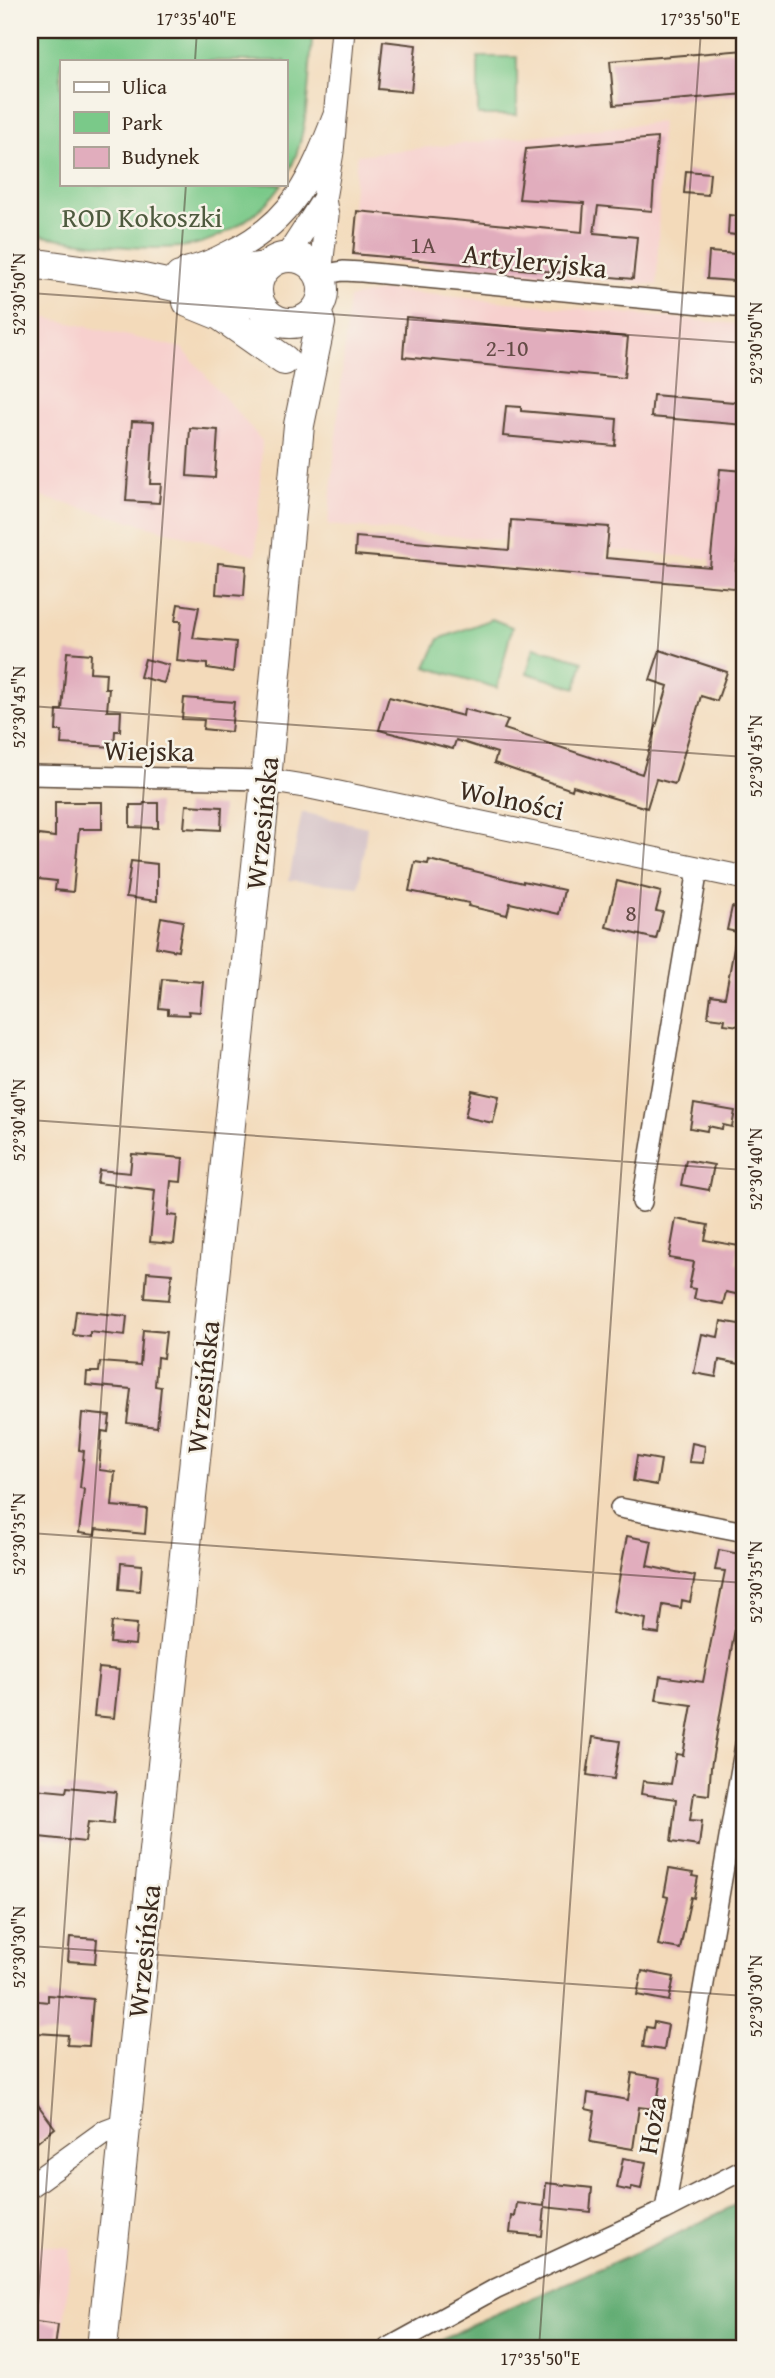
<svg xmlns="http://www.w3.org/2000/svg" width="775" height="2378" font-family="'Gentium Book Plus',serif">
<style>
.built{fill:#f7d0ce}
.industrial{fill:#d2bec4}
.green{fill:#7ac989;stroke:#5a7a54;stroke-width:2}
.forest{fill:#63ad75;stroke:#4f6c4a;stroke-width:2}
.building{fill:#e1adbd}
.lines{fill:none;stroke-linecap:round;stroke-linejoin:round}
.minor-casing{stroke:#574435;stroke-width:22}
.tertiary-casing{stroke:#574435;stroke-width:25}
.primary-casing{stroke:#574435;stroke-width:32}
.minor{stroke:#fff;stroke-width:19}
.tertiary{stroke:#fff;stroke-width:23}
.primary{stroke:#fff;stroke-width:30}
.ticks{fill:none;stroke:#3b2a1e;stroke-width:2;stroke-opacity:0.45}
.labels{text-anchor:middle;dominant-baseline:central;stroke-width:5;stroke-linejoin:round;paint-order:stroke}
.number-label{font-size:24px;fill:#644b46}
.park-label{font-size:28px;fill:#4e5a3e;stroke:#f7f3e8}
.street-label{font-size:28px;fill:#3b2a1e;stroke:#f7f3e8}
.neatline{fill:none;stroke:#3b2a1e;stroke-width:2.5}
.ticks-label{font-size:18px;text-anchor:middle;fill:#3b2a1e}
</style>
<rect width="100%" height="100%" fill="#f7f3e8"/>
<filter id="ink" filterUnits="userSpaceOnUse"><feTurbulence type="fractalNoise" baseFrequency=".0143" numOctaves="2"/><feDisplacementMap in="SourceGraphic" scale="14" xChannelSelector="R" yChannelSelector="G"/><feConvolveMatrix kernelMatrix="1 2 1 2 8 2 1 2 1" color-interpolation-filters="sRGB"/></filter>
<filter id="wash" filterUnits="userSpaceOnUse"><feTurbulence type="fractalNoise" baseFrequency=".00686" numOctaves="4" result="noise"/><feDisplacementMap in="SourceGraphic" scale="28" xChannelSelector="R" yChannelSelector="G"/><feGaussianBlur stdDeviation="1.57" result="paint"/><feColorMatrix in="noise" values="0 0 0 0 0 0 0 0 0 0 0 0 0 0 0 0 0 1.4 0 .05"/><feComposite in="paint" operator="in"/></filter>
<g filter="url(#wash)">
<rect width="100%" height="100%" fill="#f3daba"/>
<path class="built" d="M380 30H443L442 36Z
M661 122 657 285 347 259 357 155Z
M385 290 745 325V562L328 525 349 298Z
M30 314 182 348 262 441 256 555 30 494Z
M30 2244 71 2248 62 2348H30Z"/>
<path class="industrial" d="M302 812 367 827 359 887 289 880Z"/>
<path class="green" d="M30 30H313C308 75 310 140 285 178V61H61V184H282C261 215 217 244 180 247 131 251 78 242 30 234Z
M478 57H517V115H478Z
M492 619 512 627 497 688 426 667 439 639Z
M534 647 583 661 576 688 527 673Z"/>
<path class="forest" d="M745 2200V2348H427L473 2324 669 2238Z"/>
<g id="blocks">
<path class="building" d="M383 41 416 45 411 92 378 89Z
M745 50V94L614 105 610 61Z
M657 138 652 211 598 206 594 233 637 237 633 279 353 254 357 211 582 232 584 203 519 199 526 149Z
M686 171 710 173 708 195 684 193Z
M729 215 745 217 744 236 728 234Z
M709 252 736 254 734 281 707 279Z
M406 317 628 337 624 378 403 357Z
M653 395 745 403V425L651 417Z
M506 406 521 407V411L617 419 615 446 503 436Z
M132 421 154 422 150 484H161L159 503 126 501Z
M190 428 218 430 215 478 187 476Z
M720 469 745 471 736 570H745V589L355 555 356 537 509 550 511 520 609 527 606 558 710 567Z
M218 563 246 566 244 596 216 594Z
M178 604 199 607 193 638 236 642 233 672 207 668V664L177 661 181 621H175Z
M660 650 727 672 717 701 701 696 675 784 656 779 647 808 573 786 572 790 494 763 497 753 456 740 453 749 379 730 389 697 463 716 464 709 508 720 504 729 642 774 668 686 650 680Z
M67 652 91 654 90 672 106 673 105 688H109L107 711H121L120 731H115L114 747 61 744 62 731H56L57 710H62Z
M145 659 169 665 164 683 140 677Z
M184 698 234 702 231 732 203 729 204 720 182 719Z
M55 802H102V829H79L73 892 55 890 56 881 30 878V834L55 837Z
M144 803H158V828L130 827V805H143Z
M186 805 222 807 221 830 184 828Z
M429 860 523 883V881L564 890 559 914 510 903 507 915 468 906 469 903 409 891 415 862 428 864Z
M131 861 157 864V901L126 897Z
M617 881 661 892 656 911 663 912 656 939 606 927Z
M732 907 745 910V983L739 1026 724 1024 725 1019 708 1017 711 995 725 997 737 932 727 930Z
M161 917 183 921 178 951 156 947Z
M162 979 203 982 200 1012 188 1011 189 1015 168 1014V1009L159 1008Z
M471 1090 499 1096 493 1123 465 1117Z
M694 1104 735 1111 732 1127 723 1125 722 1129 708 1126 707 1131 690 1128Z
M132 1154 183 1158 181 1182 171 1181 168 1215 177 1216 174 1244 150 1242 155 1190 97 1183 99 1170 130 1173Z
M686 1160 714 1165 709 1190 681 1185Z
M676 1219 708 1225 705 1240 739 1246 736 1263 743 1265 740 1280 745 1281V1296L726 1292 723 1304 694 1299 696 1289 689 1288 694 1262 669 1258Z
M147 1272 172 1274 169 1300 145 1298Z
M76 1311 127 1316 125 1336 90 1332V1337L73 1335Z
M721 1321 745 1325V1365L719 1360 716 1377 694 1373 702 1334 718 1337Z
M143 1330 166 1332 163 1358 157 1357 155 1386 161 1387 157 1427 127 1423 131 1389 86 1385 87 1372H99L100 1362 140 1365Z
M82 1413 110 1416 108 1432 102 1431 99 1470 115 1472 112 1506 147 1509 145 1534 96 1529 95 1535 79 1533 84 1489 80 1488 84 1451 79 1450Z
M692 1443 705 1446 703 1463 689 1462Z
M637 1456 661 1460 657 1485 633 1481Z
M627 1536 652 1541 647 1566 695 1576 690 1602 682 1600 681 1608 663 1605 659 1634 644 1632 646 1619 613 1612Z
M719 1550 745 1555V1571L711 1767 709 1795 694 1793 690 1820 702 1821 699 1846 671 1842 676 1799 641 1794 643 1781 671 1784 676 1754 683 1755 692 1705 656 1700 660 1676 703 1682 725 1571 715 1570Z
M121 1563 142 1565 140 1591 119 1589Z
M112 1622 137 1624 135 1645 110 1643Z
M99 1668 119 1670 114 1718 94 1716Z
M593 1737 620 1741 614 1779 587 1775Z
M67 1787 116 1792 113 1824 88 1822 85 1842 30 1836V1792H35V1789L66 1792Z
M669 1869 693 1873 692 1876 698 1877 694 1898 691 1897 680 1949 658 1945 668 1897 664 1896Z
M70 1937 97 1939 95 1963 68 1961Z
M642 1971 674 1977 669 2001 637 1995Z
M48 1995 93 1999 89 2046 67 2045 68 2035 36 2033 37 2017 30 2016V2000L48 2002Z
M654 2022 668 2025 664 2050 643 2047 646 2027 653 2028Z
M632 2073 661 2078 656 2109 639 2107 633 2149 590 2142 595 2111 586 2109 588 2093 628 2100Z
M30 2094 55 2128 30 2148Z
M623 2158 646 2162 641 2189 632 2187 631 2191 617 2188Z
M546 2183 592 2188 590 2212 545 2207 542 2236 510 2233 512 2216 515 2217 517 2203 544 2206Z
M30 2321 58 2325 55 2348H30Z"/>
</g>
</g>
<g filter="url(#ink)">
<use href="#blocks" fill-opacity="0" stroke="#574435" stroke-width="2"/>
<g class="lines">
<defs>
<path id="minor" d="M320 275 343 271 362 272 745 308
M30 775 266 780
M642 1202 698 869
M620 1508 745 1532
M665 2210 745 1745
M388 2348 495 2289 665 2210 745 2169"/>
<path id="tertiary" d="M287 256 324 199
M187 269C202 266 215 260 228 253 293 222 310 179 335 115
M320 275 327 216 324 199 332 152 343 30
M266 780 310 787 745 878
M30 2186 106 2131 114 2128H125"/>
<path id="primary" d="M257 290a33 33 0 1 1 66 0a33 33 0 1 1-66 0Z
M30 263 138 278 259 304
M180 277 203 276 265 267
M188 302 220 315 284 360
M102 2348 266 780 299 425 320 323 316 311"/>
</defs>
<use href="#minor" class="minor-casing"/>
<use href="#tertiary" class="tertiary-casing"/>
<use href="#primary" class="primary-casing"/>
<use href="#minor" class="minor"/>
<use href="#tertiary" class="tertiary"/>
<use href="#primary" class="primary"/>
</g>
</g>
<path class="ticks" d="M195 61 197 30M30 293 745 343M30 706 745 757M30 1120 745 1170M30 1533 745 1583M30 1946 745 1996M35 2348 186 184M539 2348 701 30"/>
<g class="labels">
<g class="number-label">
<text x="423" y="244">1A</text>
<text x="507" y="347">2-10</text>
<text x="631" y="912">8</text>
</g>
<g class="park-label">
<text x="142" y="216">ROD Kokoszki</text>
</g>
<g class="street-label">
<text transform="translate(535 260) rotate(6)">Artyleryjska</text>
<text transform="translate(149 750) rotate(1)">Wiejska</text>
<text transform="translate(512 799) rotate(12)">Wolności</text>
<text transform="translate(261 823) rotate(-84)">Wrzesińska</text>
<text transform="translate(202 1387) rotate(-84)">Wrzesińska</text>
<text transform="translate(143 1951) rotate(-84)">Wrzesińska</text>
<text transform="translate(651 2125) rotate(-80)">Hoża</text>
</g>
</g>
<rect width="775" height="2378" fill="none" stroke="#f7f3e8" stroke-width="77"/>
<rect x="60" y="60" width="228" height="126" fill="#f7f3e8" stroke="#aca397" stroke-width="2"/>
<rect x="74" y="82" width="35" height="10" fill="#ffffff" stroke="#aca397" stroke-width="2"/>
<text x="122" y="94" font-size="21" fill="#3b2a1e">Ulica</text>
<rect x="74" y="112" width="35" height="21" fill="#7ac989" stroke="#aca397" stroke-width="2"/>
<text x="122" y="130" font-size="21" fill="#3b2a1e">Park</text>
<rect x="74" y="147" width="35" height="21" fill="#e1adbd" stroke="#aca397" stroke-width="2"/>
<text x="122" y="164" font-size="21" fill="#3b2a1e">Budynek</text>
<rect x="38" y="38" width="698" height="2302" class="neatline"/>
<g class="ticks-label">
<text x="196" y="25">17°35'40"E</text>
<text x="700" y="25">17°35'50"E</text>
<text transform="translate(19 294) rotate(-90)" y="6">52°30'50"N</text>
<text transform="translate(756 343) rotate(-90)" y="6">52°30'50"N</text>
<text transform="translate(19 707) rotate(-90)" y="6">52°30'45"N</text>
<text transform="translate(756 756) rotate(-90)" y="6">52°30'45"N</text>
<text transform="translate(19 1120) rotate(-90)" y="6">52°30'40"N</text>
<text transform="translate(756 1169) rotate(-90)" y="6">52°30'40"N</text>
<text transform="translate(19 1534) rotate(-90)" y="6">52°30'35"N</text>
<text transform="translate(756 1582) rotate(-90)" y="6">52°30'35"N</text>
<text transform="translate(19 1947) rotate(-90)" y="6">52°30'30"N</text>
<text transform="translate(756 1996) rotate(-90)" y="6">52°30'30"N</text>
<text x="540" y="2365">17°35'50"E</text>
</g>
</svg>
